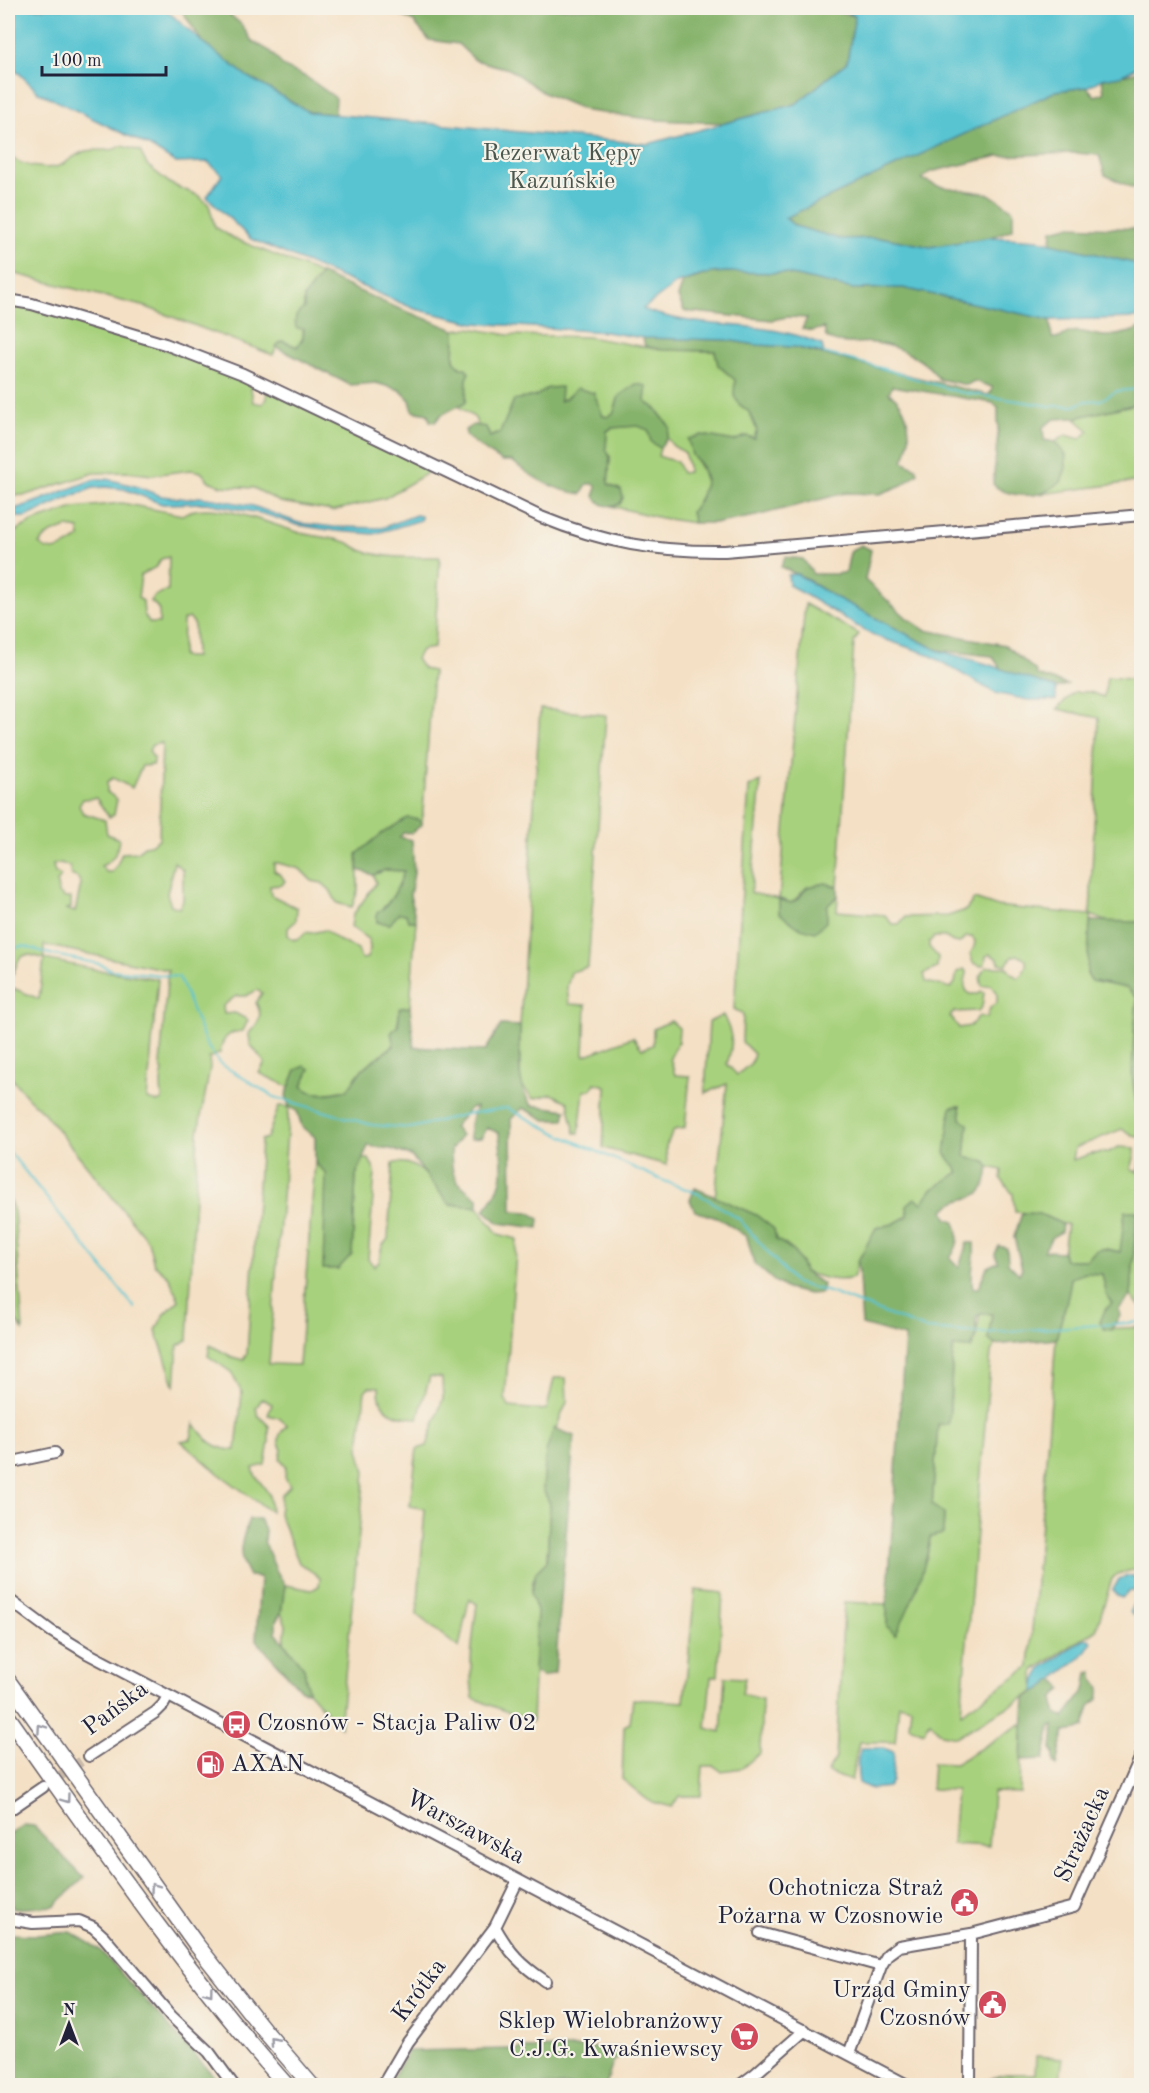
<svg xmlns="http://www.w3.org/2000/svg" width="1149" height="2093" font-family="'Old Standard TT',serif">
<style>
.green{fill:#a8d17d;stroke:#657a5c;stroke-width:1.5;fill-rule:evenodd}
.forest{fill:#86b36c;stroke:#546a54;stroke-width:1.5}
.water{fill:#59c4d2;stroke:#3e7386;stroke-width:1.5}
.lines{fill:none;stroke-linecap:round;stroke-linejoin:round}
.stream{stroke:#59c4d2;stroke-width:2}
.minor-tunnel{stroke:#cabaa9;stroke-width:10;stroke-dasharray:10 5;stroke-linecap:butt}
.minor-casing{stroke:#6c646b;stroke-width:14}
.highway-casing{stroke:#6c646b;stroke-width:18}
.minor{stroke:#fff;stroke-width:10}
.highway{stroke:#fff;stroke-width:15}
.oneway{stroke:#9c9ca7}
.labels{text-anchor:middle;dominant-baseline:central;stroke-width:4.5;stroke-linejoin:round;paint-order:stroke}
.park-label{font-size:24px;fill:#4a574f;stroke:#f7f3e8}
.street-label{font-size:24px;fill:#22223b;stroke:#f7f3e8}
.poi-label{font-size:24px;fill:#22223b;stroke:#f7f3e8;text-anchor:end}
</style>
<rect width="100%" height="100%" fill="#f7f3e8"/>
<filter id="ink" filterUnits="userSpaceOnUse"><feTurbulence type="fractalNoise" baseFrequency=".0167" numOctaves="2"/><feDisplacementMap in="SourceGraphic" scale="12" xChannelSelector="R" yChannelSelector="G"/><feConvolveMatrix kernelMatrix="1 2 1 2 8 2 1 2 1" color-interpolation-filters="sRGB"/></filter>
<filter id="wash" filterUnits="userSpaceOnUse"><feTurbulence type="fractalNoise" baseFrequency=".008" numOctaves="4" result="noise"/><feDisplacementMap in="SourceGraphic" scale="24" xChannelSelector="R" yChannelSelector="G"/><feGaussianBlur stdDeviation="1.35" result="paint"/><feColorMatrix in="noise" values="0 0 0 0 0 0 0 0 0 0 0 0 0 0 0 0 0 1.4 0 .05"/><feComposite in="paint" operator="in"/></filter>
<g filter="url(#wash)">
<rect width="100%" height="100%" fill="#f4e0c4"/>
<path class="green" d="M122 146 140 151 147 165 171 184 199 196 209 205 215 227 233 238 321 274 304 297 303 338 297 347 283 341 278 344 273 355 146 307 8 272V147L11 149 12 158C24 166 48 171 61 165 69 161 77 153 86 151 101 148 107 154 122 146Z
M8 304C93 319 174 352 254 384L251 388 253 402 262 404 267 399 266 388 429 468 426 474 385 498 332 511 280 502 254 488 221 486 209 481 201 472 191 470 152 475 127 472 94 473 26 495 8 496Z
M469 328 508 335 588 337 663 350 715 351 718 365 735 380 739 404 749 412 757 430 754 438 746 436 734 441 702 435 692 455C711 478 707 489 691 512L694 523 661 518 611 506 620 504 608 485 610 457 606 449 607 431 612 428 638 425 649 430 651 442 660 448 658 456 677 462 682 473 688 472V466L684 452 673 446 667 438 669 427C654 402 647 401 619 396L614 412 608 417 603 416 577 388 565 399 560 401 548 388 536 396 514 400 500 433 490 437 486 427 478 426 475 418 458 406 466 402 467 376 454 360 455 330Z
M1141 403V481L1040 494 1061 482 1066 455 1055 442 1066 435 1080 439 1089 431 1074 418Z
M122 503 182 515C209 497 272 525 301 533 316 537 332 537 346 542 352 544 357 549 363 551 388 559 414 557 440 557L434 648 421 650 416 659 423 669 433 671 422 824 417 819 358 853V890L352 907 337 903 330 890 322 883 312 881 300 869 278 863H274V871L281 875 285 881 282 885 270 886 271 895 297 908 296 921 288 928V935L293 940 300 938 306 932 311 933 325 930 340 941 358 949 361 959 367 958 370 949 369 940 351 927 353 915 376 883 373 875 385 870 405 871C398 888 392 902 377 913V922L390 924 398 912 406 914 408 921H416L410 1007 400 1009 394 1045 363 1068 347 1090C332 1092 314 1098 301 1086L310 1069 296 1070 289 1087 259 1073 265 1063 250 1044 249 1033C258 1024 264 1016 256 1003L262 993 257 990 246 996H236L223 1006 224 1014 235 1013 248 1020 243 1031C228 1032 222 1038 220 1053L209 1058 210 1068 198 1133 188 1340 178 1345 175 1387 156 1330 163 1316 179 1300 169 1277 154 1264 148 1241 44 1113 28 1098 8 1074V986L39 999 44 959C23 951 20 954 13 974L8 973V535L32 522 74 508ZM67 527 79 529 80 538C65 545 54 557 39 544L49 534ZM169 557 168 590 154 596 150 601C160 607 160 612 159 623H150L144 615 143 601 138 598 141 575 156 567 161 559ZM189 618 194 623 195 657H182L183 620ZM162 743 159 839 150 845 144 846 138 852 122 853 117 865 112 872H106L101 866C114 861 117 853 119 839L107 834 105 820 83 813 79 806 83 799 96 798 109 817 114 815 117 799 107 792V782L113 778 132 788 142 766 153 765 154 759 149 751 152 745ZM174 862 183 870V900L179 908 171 905 167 894ZM61 863 70 867 71 875 78 878 81 884 75 912 65 909 71 908V898H65L58 893 57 883 61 876 55 873 53 865ZM44 945 168 970 160 1065 163 1072C159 1080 162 1091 162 1100L157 1102 147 1099 158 979 98 970 44 959Z
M805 604 859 634 854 642 838 887C830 882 813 883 805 889 800 894 797 899 791 903L780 899 779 913 827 906 838 896 837 911 885 915 892 924H899L905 917 948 916 966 910 974 899 995 906 1090 915 1099 718 1057 709 1074 692H1090L1104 697 1107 677 1141 680V922H1108L1091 915 1087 974 1092 981 1127 988 1137 998 1132 1078 1138 1107 1141 1112V1136L1136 1137 1122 1129 1075 1148 1073 1160 1091 1154 1109 1152 1118 1147 1135 1148V1154L1131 1170 1139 1172 1141 1158V1305H1139L1131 1296 1137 1211 1120 1252C1102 1248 1099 1244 1087 1260H1065L1063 1252 1067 1224H1062L1040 1214 1015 1212 1013 1194 1001 1179 1002 1170 989 1167 985 1162 965 1156 968 1124 961 1119 960 1106 951 1107 949 1126 959 1172 921 1204 915 1198 907 1205 908 1216 893 1224 876 1228 858 1261 853 1278C837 1283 819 1277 804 1272L801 1262 776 1240 734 1207 715 1198 727 1084 705 1093 709 1022 723 1015C733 1035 734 1043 727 1064L737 1075 751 1063 754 1054 742 1042 743 1014 734 1009 749 787 761 781 751 893 779 899ZM934 937H945L953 942 960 943 966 937H972L975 941 974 947 970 954 973 963 981 966 985 964 986 956 990 954 998 959 999 963 1006 965 1013 956 1018 955 1026 960C1027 968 1024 973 1018 978L1010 972 1007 967H987C980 973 979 977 982 986L991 985 997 992V1002L990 1008 987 1018 979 1016 970 1026 959 1028 950 1016 954 1012 978 1011 982 1007 984 993 981 991 979 994H969C962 986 965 982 967 973L964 969 957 972 955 983 951 988 926 982 924 974 937 968 938 957 929 947V942Z
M540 709 606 715 588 967 571 972 567 987 569 1004 586 1005 584 1056 633 1037 642 1049 653 1045V1029L671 1021 679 1028 678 1042 670 1058 675 1075 690 1076 685 1128 674 1130 666 1146 667 1165 603 1148 606 1086 595 1083 591 1090 584 1091 579 1133H575L568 1102 552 1094 533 1099 520 1083V1026Z
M279 1106 289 1107 269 1364 299 1365 315 1163 326 1173 352 1254 356 1176 363 1159H369L375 1172 368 1259 374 1266 379 1262 382 1246 388 1239 393 1163C420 1158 435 1186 449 1204L478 1207 498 1234 517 1239 505 1398 509 1407 540 1410 547 1409 554 1378H566L567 1402 546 1452 543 1489 550 1504 547 1561C529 1578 529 1588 537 1611L532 1722 473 1698C468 1666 473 1636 477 1604L469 1599 459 1648 417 1615 425 1509 410 1506 417 1449 427 1446 443 1398 442 1378 430 1376 418 1418C396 1417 378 1412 379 1387H369L365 1391 359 1449 365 1472 340 1727 308 1691 304 1668 284 1642 286 1625 281 1613 285 1585 312 1590 319 1586 320 1577 299 1563 279 1514 281 1495 290 1486 285 1477 286 1466 280 1458 282 1450C276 1439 279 1434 287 1425L279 1418 268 1415 272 1404 262 1399 256 1408 258 1415 269 1426V1442L265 1465 253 1468 255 1475 269 1494 271 1512 218 1473 181 1441 191 1439 194 1423C204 1439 217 1451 236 1450L242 1393 231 1372 208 1356 210 1345 232 1357 243 1360 247 1354 261 1140 267 1138Z
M8 1198H9L14 1212 23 1330 8 1311Z
M1085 1273 1102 1274 1107 1296 1112 1304 1105 1310 1104 1329 1141 1327V1568L1117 1574 1112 1579 1096 1630 1034 1670V1692L956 1737 942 1734 930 1722 924 1732 909 1726 911 1707 899 1704 895 1742H859L851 1781 827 1772 836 1758 844 1602 887 1604V1626L927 1557 930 1537 943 1534 944 1514 932 1506 938 1424H949L953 1347 971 1348 976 1337 980 1313H992L988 1339 995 1345 991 1352 961 1713 1029 1667 1056 1339C1061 1318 1069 1299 1071 1278Z
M695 1590 723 1593 718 1676 711 1677 706 1728 721 1732 725 1677 745 1678 742 1694 762 1699 760 1753 742 1768 721 1771 714 1766H703L701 1796H679L672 1807 649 1801 622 1779 624 1726 630 1723 633 1699 684 1702Z
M1021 1724 1022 1727 1020 1793 993 1792 989 1846 952 1844 956 1790 931 1789 933 1763 955 1764Z
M1036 2056 1063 2058 1059 2085H987L990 2078 1006 2074H1035Z"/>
<path class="forest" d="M180 8H228V13L241 24 252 41 270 51 284 67 306 77 336 98 335 114 309 112 248 77 202 42Z
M387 8H823L855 16 847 62 796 104 725 123 657 120 587 111 544 93 509 69 475 60 458 44 429 40 414 22Z
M1141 71V186L1133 188 1105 175 1099 155 1075 153 999 156 930 172 922 179 938 186 989 194 1013 210V229L992 237 930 247 885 238 840 239 795 226 785 217 1056 91 1087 87 1095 96 1104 93 1102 79Z
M1068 226 1141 229V265L1051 243 1052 230Z
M726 272 783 273 853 289 903 288 1050 320 1052 338H1060C1076 324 1091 337 1109 336 1120 335 1132 332 1141 328V403L1074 418 1055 419 1043 427 1044 440 1055 442 1066 455V468L1061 482C1055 486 1047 492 1039 494 1025 497 1003 495 993 484L998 434V408L993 403 892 386 889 393C910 406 914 440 903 461L916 468 918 473 902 485 880 494 845 493 756 516 719 523H694L691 512 700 499 706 480 702 467 692 455 688 439 702 435 734 441 746 436 754 438 757 430 749 412 739 404 734 396 735 380 718 365 715 351 663 350 645 346 643 338 726 340 757 345 793 347 988 395 992 391V387L974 381 967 385 939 379C927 360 898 346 876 343 859 341 840 347 826 337L824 328 812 331 802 329 807 318 787 317 772 320 684 311 678 297 683 282 710 273Z
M321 274 390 305 455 330 454 360 460 368H466L469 373 467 376 466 402 441 415 435 422 430 421 428 414 413 411 410 400 400 390 376 383 350 385 276 347 278 344 283 341 297 347 303 338 304 329 296 328C294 317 296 314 304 308V297Z
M636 384 647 386 645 401 655 408 670 427 667 438 660 448 651 442 648 430 638 426 612 428 607 431 606 449 610 457 608 484 621 490 623 498 620 504C607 507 602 507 594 496L597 488 594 484H587L582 494C556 491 532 478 512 461H502L489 453 467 437 465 430 473 425 486 427 490 437 500 433 514 400 536 396 548 388 561 387 560 401 565 399 577 388 594 393 603 416 608 417 614 412 619 396Z
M861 545 871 550 865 580 907 618 925 630 1005 645 1035 670 1037 675 1067 685 1056 688 1025 679 1001 669 992 656 937 650 833 596 805 578 781 567 785 557 803 559 813 574C825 573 834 576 846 572L850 552Z
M407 818 417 819 422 824 412 833H403L400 837 412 840 414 873 410 895 416 921H408L406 914 399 913 390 924 377 922V913C392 903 398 888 404 871L385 870 373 875 358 870 357 854 381 834Z
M826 883 838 887V896L827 906V921L815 932 798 927 779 913V899L791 903 799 898 807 887Z
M1090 921 1141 922V1112C1126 1093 1135 1023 1137 998L1127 988 1092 981 1087 974Z
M410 1007 414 1047 485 1051 501 1025 520 1026C520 1052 515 1083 531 1105L566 1110 564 1120H546L523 1108 511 1119 512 1211 529 1212 539 1219 538 1228 499 1223 484 1210C509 1181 502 1168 499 1133L487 1128 481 1138 470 1139V1124L476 1107 470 1108 454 1127 461 1136 451 1149C451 1178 454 1181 478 1198V1207L449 1204 411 1156 391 1149 368 1146 356 1176 352 1254 338 1269H323L326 1173 315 1163V1137L302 1127 297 1111 289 1107 286 1095 296 1070 305 1066 310 1069 302 1086C313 1098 332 1093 347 1090L363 1068 394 1046 391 1033 398 1026 400 1008Z
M960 1106 961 1119 968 1124 965 1156 985 1162 989 1167C985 1209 964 1190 944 1210L947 1218 954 1221C961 1234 959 1246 950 1258L959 1267 967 1243H974C976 1258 969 1274 973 1288H978L987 1267 998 1262 995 1254 999 1246 1007 1248 1008 1263 1019 1274 1022 1269 1014 1237 1022 1213 1040 1214 1062 1224 1061 1232 1052 1237 1044 1251 1063 1252 1065 1260H1087C1100 1244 1102 1249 1120 1252L1125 1211H1137L1131 1296 1119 1309 1120 1316 1111 1330 1104 1329 1100 1322 1105 1310 1112 1303 1107 1296 1102 1274 1085 1273 1071 1278C1069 1300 1061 1318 1056 1339L995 1345 988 1339 992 1314 980 1313 976 1318V1337L971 1348 953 1347 949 1425 938 1424 932 1505 944 1514 943 1534 930 1537C925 1572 912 1604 895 1635L887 1626V1604L905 1337 862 1325 858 1261 876 1228 893 1224 908 1216 907 1205 915 1198 922 1203 931 1190 959 1172 945 1153 951 1107Z
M695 1188 756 1215 774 1229 776 1240C791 1246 800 1257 804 1272L823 1284 821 1293 809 1294 787 1289 774 1281 754 1263 747 1237 720 1219 695 1211 690 1200Z
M554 1428 574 1436 555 1673 542 1677 534 1671 537 1611 531 1594 536 1572 547 1561 550 1504 543 1489 546 1452Z
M249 1519H259L265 1530 264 1541 276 1570 285 1585 281 1613 276 1621V1633L304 1668 308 1691 301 1690 256 1640 260 1577 249 1576C236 1553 241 1543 249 1519Z
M1093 1672V1679L1100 1688 1098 1700 1090 1706 1084 1727 1078 1730 1064 1732 1057 1766 1054 1763V1753L1052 1750 1054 1725 1051 1726 1044 1759 1021 1760 1025 1699 1052 1679 1058 1682 1062 1689 1053 1699 1057 1715 1064 1717 1085 1690 1088 1673Z
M24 1825 34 1826 84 1878 54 1906 14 1909 8 1901V1836Z
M71 1932 99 1949 222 2085H8V1934L37 1935Z
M619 2047 626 2053 613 2062 606 2085 388 2086 408 2051Z"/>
<path class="water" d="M8 8H164L202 42 248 77 309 112 648 144 796 104 847 62 855 16 841 8H1141V65L1120 76 1102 79 1087 87 1056 91 785 218 795 226 840 239 885 238 930 247 992 237 1039 240 1141 265V318L1050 320 903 288 853 289 783 273 726 272 710 273 677 283 643 309C700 332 766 318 822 345L824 353 793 347 757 345 726 340 643 338 606 332 474 323 415 309 251 239 207 197 222 175 208 162 176 163 149 146 38 92 19 73 8 67Z
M96 479H107L135 486 161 496 188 499 199 497 214 499 253 506 299 523 334 527 382 528 416 515 421 516V520L374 534 335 531 297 525 264 514 207 503 162 504 124 489 105 487 93 488 70 497 26 517H14L8 519V511C38 503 66 489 96 479Z
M797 574 833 596 937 650 990 665 1056 688V700H1028L995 693 928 654 872 635 789 585 788 575Z
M1128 1576H1141V1606L1136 1615H1132L1130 1611 1137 1597 1136 1591H1129L1122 1598 1116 1595 1113 1590 1119 1579Z
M1085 1639H1090L1092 1642 1081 1657 1041 1689 1034 1692 1036 1680 1042 1668Z
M862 1748H883L894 1752 892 1781 888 1787 871 1789 859 1783C857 1772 856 1758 862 1748Z"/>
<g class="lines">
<path class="stream" d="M824 353 881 368 959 392 1051 406H1074L1086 401 1101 400 1117 391 1142 389
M8 954 14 948 23 946 54 955 100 964 111 970 179 977 206 1044 219 1063 274 1097 372 1125 411 1128 467 1114 507 1108 560 1135 664 1181 699 1194 739 1219 795 1283 829 1292 925 1329 982 1333 1142 1322
M8 1150 135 1308"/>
</g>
</g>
<g filter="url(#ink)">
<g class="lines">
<path class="minor-tunnel" d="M48 1784 89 1756"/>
<defs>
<path id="minor" d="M8 300 32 304 165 344 243 374 541 517C604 543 657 552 725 551L1142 515
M8 1463 55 1453
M8 1599 51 1631 87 1653 909 2086
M89 1756 156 1712 163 1705 168 1696
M8 1811 43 1787
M8 1919 33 1923 79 1921 93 1927 104 1937 171 2016 209 2052 234 2086
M495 1927C509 1952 521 1965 545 1981
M760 1933 881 1966
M849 2054 881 1966 888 1954 899 1946 971 1934 1074 1907 1142 1754
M384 2083 408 2042 495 1927 518 1880
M739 2086 755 2074 805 2030
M970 2086 971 1934"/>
<path id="highway" d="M8 1681 196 1944 264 2030 312 2086
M8 1717C96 1841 186 1972 287 2086"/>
</defs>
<use href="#minor" class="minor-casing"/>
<use href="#highway" class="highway-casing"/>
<use href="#minor" class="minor"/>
<use href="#highway" class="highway"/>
</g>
<defs><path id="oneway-chevron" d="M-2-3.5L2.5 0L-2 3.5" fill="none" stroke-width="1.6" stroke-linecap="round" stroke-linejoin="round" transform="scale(1.5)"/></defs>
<g class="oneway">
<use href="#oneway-chevron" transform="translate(41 1728) rotate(-125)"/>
<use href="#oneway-chevron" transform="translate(66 1799) rotate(54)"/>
<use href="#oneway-chevron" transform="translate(154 1887) rotate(-126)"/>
<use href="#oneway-chevron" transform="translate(209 1992) rotate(53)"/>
<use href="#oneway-chevron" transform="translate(274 2041) rotate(-131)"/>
</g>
</g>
<defs>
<symbol id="bus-disc" viewBox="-11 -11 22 22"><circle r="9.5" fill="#d1495b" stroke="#f7f3e8"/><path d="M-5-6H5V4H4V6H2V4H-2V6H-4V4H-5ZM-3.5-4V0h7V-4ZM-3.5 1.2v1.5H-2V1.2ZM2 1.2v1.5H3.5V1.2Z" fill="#fff"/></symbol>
<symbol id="fuel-disc" viewBox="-11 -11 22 22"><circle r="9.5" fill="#d1495b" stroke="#f7f3e8"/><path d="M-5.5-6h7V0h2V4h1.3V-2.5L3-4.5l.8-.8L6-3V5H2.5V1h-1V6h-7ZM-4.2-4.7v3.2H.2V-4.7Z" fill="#fff"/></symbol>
<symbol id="civic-disc" viewBox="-11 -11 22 22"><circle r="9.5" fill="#d1495b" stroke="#f7f3e8"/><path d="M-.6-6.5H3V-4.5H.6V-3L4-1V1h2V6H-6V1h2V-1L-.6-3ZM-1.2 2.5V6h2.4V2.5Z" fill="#fff"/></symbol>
<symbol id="supermarket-disc" viewBox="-11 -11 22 22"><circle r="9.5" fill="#d1495b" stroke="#f7f3e8"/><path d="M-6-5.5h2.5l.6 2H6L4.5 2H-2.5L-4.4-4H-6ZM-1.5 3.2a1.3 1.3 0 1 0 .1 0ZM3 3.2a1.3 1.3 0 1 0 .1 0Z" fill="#fff"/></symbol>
</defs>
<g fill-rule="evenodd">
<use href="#bus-disc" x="220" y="1708" width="33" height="33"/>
<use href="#fuel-disc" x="194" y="1748" width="33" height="33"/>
<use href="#civic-disc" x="948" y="1886" width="33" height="33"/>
<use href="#civic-disc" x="976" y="1988" width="33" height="33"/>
<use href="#supermarket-disc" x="728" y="2020" width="33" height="33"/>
</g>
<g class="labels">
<g class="park-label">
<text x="562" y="154">Rezerwat Kępy<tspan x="562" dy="28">Kazuńskie</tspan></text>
</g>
<g class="street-label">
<text transform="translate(116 1709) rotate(-37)">Pańska</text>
<text transform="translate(465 1828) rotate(28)">Warszawska</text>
<text transform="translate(1083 1835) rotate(-66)">Strażacka</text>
<text transform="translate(420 1991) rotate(-53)">Krótka</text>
</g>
<g class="poi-label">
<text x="257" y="1724" text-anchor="start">Czosnów - Stacja Paliw 02</text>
<text x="231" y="1765" text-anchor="start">AXAN</text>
<text x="943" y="1889">Ochotnicza Straż<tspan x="943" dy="28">Pożarna w Czosnowie</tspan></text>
<text x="971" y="1991">Urząd Gminy<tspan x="971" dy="28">Czosnów</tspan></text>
<text x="723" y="2022">Sklep Wielobranżowy<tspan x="723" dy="28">C.J.G. Kwaśniewscy</tspan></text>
</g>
</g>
<rect width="1149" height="2093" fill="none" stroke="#f7f3e8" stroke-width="30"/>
<g transform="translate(69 2024)" stroke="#f7f3e8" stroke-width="4.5" paint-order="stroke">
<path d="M0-4.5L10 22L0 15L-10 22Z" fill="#22223b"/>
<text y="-9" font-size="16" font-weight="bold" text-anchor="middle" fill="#22223b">N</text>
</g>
<path d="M42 66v9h124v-9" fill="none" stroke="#22223b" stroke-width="3"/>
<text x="51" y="66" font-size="18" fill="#22223b" stroke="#f7f3e8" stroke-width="4.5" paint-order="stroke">100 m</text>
</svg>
